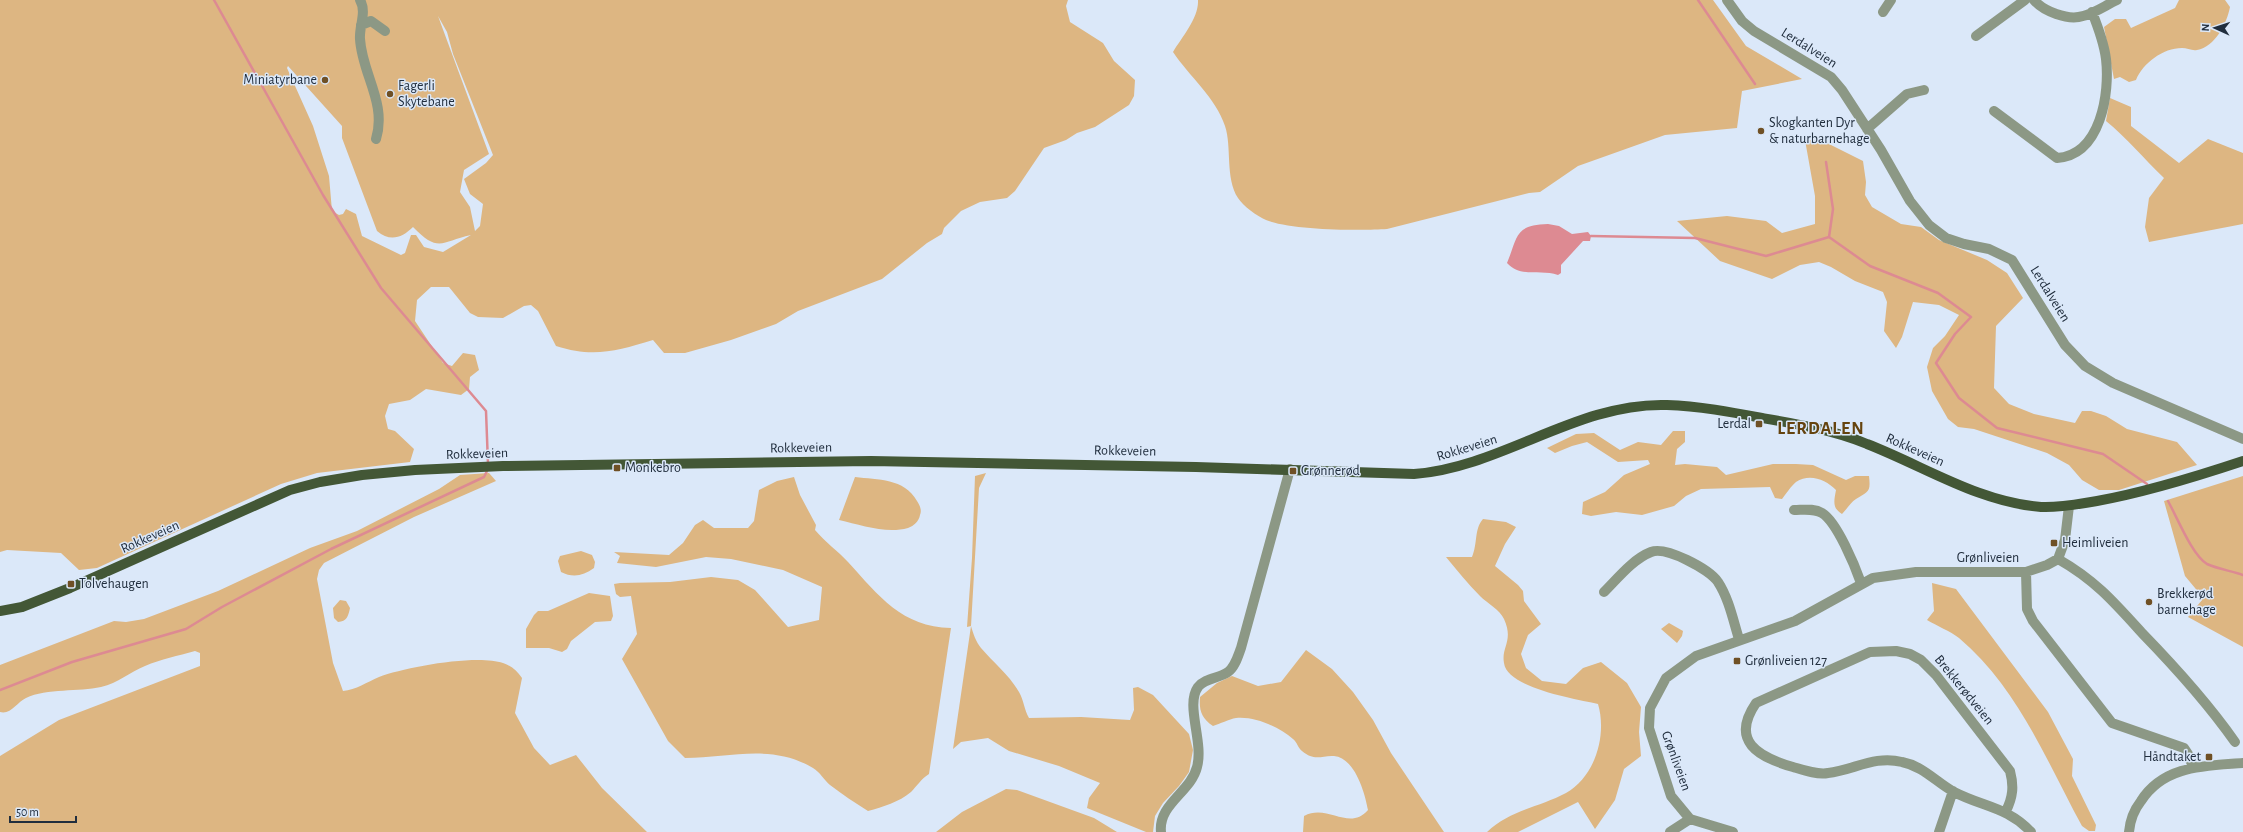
<svg xmlns="http://www.w3.org/2000/svg" width="2243" height="832" font-family="'Alegreya Sans',sans-serif">
<style>
.green{fill:#ddb682;fill-rule:evenodd}
.water{fill:#dd8a92}
.lines{fill:none;stroke-linecap:round;stroke-linejoin:round}
.stream{stroke:#dd8a92;stroke-width:2.5}
.minor{stroke:#8c9885;stroke-width:10}
.major{stroke:#435736;stroke-width:10}
.poi-dot{fill:#6f5025;stroke:#dbe8f9;stroke-width:1.5}
.labels{text-anchor:middle;dominant-baseline:central;stroke-width:3;stroke-linejoin:round;paint-order:stroke}
.street-label{font-size:14px;fill:#212e3e;stroke:#dbe8f9}
.poi-label{font-size:14px;fill:#212e3e;stroke:#dbe8f9;text-anchor:start}
.district-label{font-size:18px;font-weight:bold;letter-spacing:1px;fill:#65430e;stroke:#dbe8f9}
</style>
<rect width="100%" height="100%" fill="#dbe8f9"/>
<path class="green" d="M0 0H1068L1066 6 1070 22 1103 43 1114 61 1135 80 1134 96 1129 105 1095 127 1077 133 1066 140 1044 148 1015 191 1007 198 980 202 961 211 944 228 942 234 927 243 882 279 798 311 776 324 731 340 685 353H664L653 340C617 351 593 358 556 346L538 311 531 305 524 306 503 318 478 317 470 313 449 287H431L417 300 415 321 443 363 452 366 463 353 475 355 479 370 470 377 469 389 461 395 426 389 410 400 389 404 385 416 388 429 395 431 414 449 410 462 317 473 281 484 97 568 79 570 61 553 7 550 0 552ZM438 16 447 32 453 54 493 155 486 163 464 179 470 194 483 204 480 226 475 231 470 207 460 192 464 170 489 154ZM288 66 342 126V138L377 231C390 242 402 238 413 227 439 254 442 241 471 235L443 252 424 247 416 235H411L405 253 401 255 362 236 356 214 346 209 343 214 339 215 332 211 329 176 313 126 287 68Z
M1198 0H1713L1746 46 1802 79 1742 91 1737 128 1665 135 1578 166 1540 192 1529 193 1387 229C1360 231 1290 230 1266 220 1257 216 1243 206 1238 198 1225 178 1232 147 1225 126 1216 98 1189 76 1173 52 1182 37 1199 18 1198 0Z
M2179 0H2225L2230 7C2227 23 2215 47 2197 50 2192 51 2187 48 2182 48 2163 48 2143 63 2136 80L2129 82 2120 77 2114 79 2104 27 2115 19H2126L2131 28 2175 8Z
M2110 98 2131 107V126L2179 163 2208 139 2243 153V224L2149 242 2145 227 2149 198 2164 178C2144 159 2127 138 2106 121Z
M1805 140H1821L1863 161 1866 182 1865 195 1872 207 1901 224 1921 227 1939 240 1987 260 2007 273 2023 298 1996 326 1994 388 2009 404 2034 414 2075 423 2082 411H2091L2106 416 2127 429 2177 442 2197 465 2119 490H2099L2082 480 2069 465 2047 453 1974 429 1958 427 1948 419 1932 391 1927 367 1933 348 1945 336 1959 315 1939 305 1913 302 1902 337 1896 348 1884 331 1887 302 1883 292 1855 281 1831 267 1819 262 1800 265 1772 279 1720 261 1677 221 1727 216 1766 221 1782 233 1815 224V196Z
M1673 431H1685V442L1677 449 1675 465 1685 464 1717 467 1726 475 1773 464H1796L1813 465 1846 480 1855 476H1869C1871 493 1868 491 1856 499 1851 502 1847 509 1842 514 1832 508 1834 501 1836 490 1826 480 1810 473 1796 482 1791 486 1786 494 1782 499L1775 498 1770 487 1701 489 1686 496 1674 506 1642 515 1616 512 1591 516 1582 514 1583 502 1605 492 1624 475 1650 464 1648 460 1618 462 1587 442 1572 446 1555 453 1547 448 1576 434 1594 433 1620 450 1638 442 1661 445Z
M489 473 496 481 414 517 324 563 319 570 317 579 333 663 343 691C356 690 367 682 379 677 405 667 477 654 503 663 512 666 517 671 522 678L515 713 534 748 550 765 576 755 602 788 647 832H0V756L59 720 200 666V653L195 651C178 656 161 659 145 666 130 672 118 683 101 687 79 692 47 688 26 698 17 702 11 715 0 712V665L114 621 126 622 144 619 218 591 310 548 357 531 439 489 460 475Z
M986 473 979 488 971 626C973 633 976 642 981 648 993 662 1010 676 1019 692 1024 701 1024 709 1029 718L1081 717 1130 720 1134 710 1133 688 1138 687 1153 695 1189 734 1193 750 1189 772 1179 786 1163 803 1155 816 1153 832H1146L1087 808 1089 798 1100 783 1059 766 1009 751 988 738 961 742 953 749 971 626 967 627 972 558 975 476Z
M2243 476V647L2188 617 2202 600 2200 594 2185 576 2164 501Z
M794 477 800 495 816 525 815 530C825 542 838 551 848 562 879 596 902 627 951 628L929 774C921 779 917 786 911 792 899 802 883 807 868 811 855 803 842 794 830 785 824 780 820 772 813 768 772 743 729 758 685 758L668 741 622 659 637 634 631 596 620 597 616 594 614 584 620 583 670 582 711 577 738 580 755 590 788 627 819 620 822 587 783 570 731 559 706 557 656 567 617 563 620 556 614 552 669 555 683 543 695 525 703 520 714 528H748L754 521 759 490 777 481Z
M855 477C878 480 904 478 917 501 920 506 922 510 920 515 919 521 914 526 908 528 886 534 861 525 839 520Z
M1483 519 1506 522 1516 527 1505 544 1495 566 1518 585 1523 591 1524 601 1541 624 1528 635 1521 654 1526 668 1542 681 1566 684 1583 668 1601 662 1627 683 1641 707 1639 732 1641 756 1624 769 1615 800 1595 829 1578 802 1518 832H1487C1510 810 1540 807 1566 793 1596 776 1607 734 1598 704 1576 699 1507 688 1504 663 1501 647 1514 641 1504 619 1500 610 1487 603 1480 596 1468 584 1457 570 1446 557H1472C1478 543 1474 529 1483 519Z
M581 551 592 555 595 562 594 568C583 576 573 578 561 572L558 561 560 556Z
M1932 583 1956 589 2048 712 2073 759 2072 776 2096 825 2095 831H2089L2082 826C2046 760 2018 688 1959 638 1950 631 1937 626 1927 620L1934 611Z
M589 593 610 596 613 616 611 621 595 622 571 641 567 649 562 652 549 648H526V629L534 615 538 611H548Z
M340 600 346 601 350 608C348 617 347 621 338 622L334 618 333 608Z
M1669 623 1683 631 1682 636 1677 643 1661 629Z
M1306 650 1332 669 1353 692 1373 720 1391 753 1444 832H1303L1304 816C1328 803 1349 832 1368 810 1365 793 1355 758 1334 756 1322 755 1315 762 1302 751 1298 748 1297 742 1293 739 1279 727 1255 716 1236 718 1229 719 1220 724 1213 726 1201 718 1199 710 1200 697L1217 683 1232 676 1258 686 1281 682Z
M1006 789 1017 790 1094 818 1117 832H936L962 812Z"/>
<path class="water" d="M1548 224 1559 226 1572 234 1588 232 1591 236 1590 241H1583L1561 265V273L1558 275C1541 269 1520 278 1507 263 1518 237 1514 225 1548 224Z"/>
<g class="lines">
<path class="stream" d="M214 0 323 195 381 288 486 411 488 464
M1698 0 1755 84
M1826 162 1833 209 1829 237 1870 266 1938 293 1971 317 1955 334 1936 363 1959 398 1997 428 2103 454 2147 484
M1591 236 1695 238 1766 256 1829 237
M2168 501C2177 517 2192 555 2207 564 2218 569 2232 571 2243 575
M0 690 72 662 186 629 222 607 331 549 484 477 488 469"/>
<path class="minor" d="M360 0C367 12 359 26 360 39 362 74 387 103 376 139
M1727 0 1742 21 1754 31 1831 77 1842 90 1881 150 1910 201 1929 225 1946 238 1964 244 1989 249 2012 260 2065 345 2085 366 2113 383 2243 439
M2034 0C2043 11 2068 21 2083 16 2095 13 2106 5 2117 0
M1883 12 1891 0
M361 25 371 21 385 31
M1976 36 2025 0
M1994 111 2057 158C2101 155 2110 93 2106 59 2104 43 2098 27 2092 12
M1867 129 1907 94 1924 90
M1794 510C1803 510 1814 508 1822 513 1837 522 1855 566 1861 583
M2058 559C2095 580 2114 602 2142 633 2176 668 2207 702 2235 742
M2026 572 2027 609 2033 621 2112 723 2184 748 2188 754 2193 767
M1604 592C1618 578 1633 559 1651 552 1666 546 1709 569 1718 582 1729 599 1733 620 1739 639
M2006 811C2013 797 2014 786 2010 771L1936 675 1921 660 1910 654 1896 651 1870 652 1756 703C1730 741 1758 757 1793 767 1803 770 1817 775 1828 773 1854 770 1875 755 1902 762 1923 766 1936 782 1954 792 1983 807 2008 807 2031 832
M1161 832C1158 804 1191 792 1197 767 1204 742 1185 705 1198 687 1205 678 1220 678 1228 672 1235 667 1238 656 1241 648L1290 469
M1670 832 1690 819
M1733 832 1690 819 1671 796 1649 728 1650 708 1666 678 1696 656 1795 621 1873 578 1916 572H2026L2047 565 2058 559 2065 540 2069 506
M1939 832 1953 791
M2129 832C2130 820 2134 810 2141 801 2164 765 2205 766 2243 763"/>
<path class="major" d="M0 611 22 607 70 588 290 490 320 482 362 475 415 470 503 466 871 461 1196 467 1414 474C1503 467 1577 402 1667 405 1699 406 1731 412 1762 418 1797 424 1833 430 1867 444 1924 466 1978 502 2041 507 2060 508 2078 504 2097 501 2147 492 2195 477 2243 461"/>
</g>
<g class="poi-dot">
<circle cx="325" cy="80" r="4"/>
<circle cx="390" cy="94" r="4"/>
<circle cx="1761" cy="131" r="4"/>
<rect x="1755" y="420" width="8" height="8" rx="2"/>
<rect x="613" y="464" width="8" height="8" rx="2"/>
<rect x="1289" y="467" width="8" height="8" rx="2"/>
<rect x="2050" y="539" width="8" height="8" rx="2"/>
<rect x="67" y="580" width="8" height="8" rx="2"/>
<circle cx="2149" cy="602" r="4"/>
<rect x="1733" y="657" width="8" height="8" rx="2"/>
<rect x="2205" y="753" width="8" height="8" rx="2"/>
</g>
<g class="labels">
<g class="street-label">
<text transform="translate(1809 48) rotate(32)">Lerdalveien</text>
<text transform="translate(2050 294) rotate(58)">Lerdalveien</text>
<text transform="translate(801 448) rotate(-1)">Rokkeveien</text>
<text transform="translate(1467 448) rotate(-17)">Rokkeveien</text>
<text transform="translate(1915 450) rotate(24)">Rokkeveien</text>
<text transform="translate(1125 451) rotate(1)">Rokkeveien</text>
<text transform="translate(477 454) rotate(-2)">Rokkeveien</text>
<text transform="translate(150 537) rotate(-24)">Rokkeveien</text>
<text x="1988" y="558">Grønliveien</text>
<text transform="translate(1964 690) rotate(51)">Brekkerødveien</text>
<text transform="translate(1676 761) rotate(70)">Grønliveien</text>
</g>
<g class="poi-label">
<text x="317" y="80" text-anchor="end">Miniatyrbane</text>
<text x="398" y="86">Fagerli<tspan x="398" dy="16">Skytebane</tspan></text>
<text x="1769" y="123">Skogkanten Dyr<tspan x="1769" dy="16">&amp; naturbarnehage</tspan></text>
<text x="1751" y="424" text-anchor="end">Lerdal</text>
<text x="625" y="468">Monkebro</text>
<text x="1301" y="471">Grønnerød</text>
<text x="2062" y="543">Heimliveien</text>
<text x="79" y="584">Tolvehaugen</text>
<text x="2157" y="594">Brekkerød<tspan x="2157" dy="16">barnehage</tspan></text>
<text x="1745" y="661">Grønliveien 127</text>
<text x="2201" y="757" text-anchor="end">Håndtaket</text>
</g>
<g class="district-label">
<text x="1821" y="429">LERDALEN</text>
</g>
</g>
<g transform="translate(2215 28) rotate(273)" stroke="#dbe8f9" stroke-width="3" paint-order="stroke">
<path d="M0-3L7 15L0 10L-7 15Z" fill="#212e3e"/>
<text y="-6" font-size="11" font-weight="bold" text-anchor="middle" fill="#212e3e">N</text>
</g>
<path d="M10 816v6h66v-6" fill="none" stroke="#212e3e" stroke-width="2"/>
<text x="16" y="816" font-size="12" fill="#212e3e" stroke="#dbe8f9" stroke-width="3" paint-order="stroke">50 m</text>
</svg>
